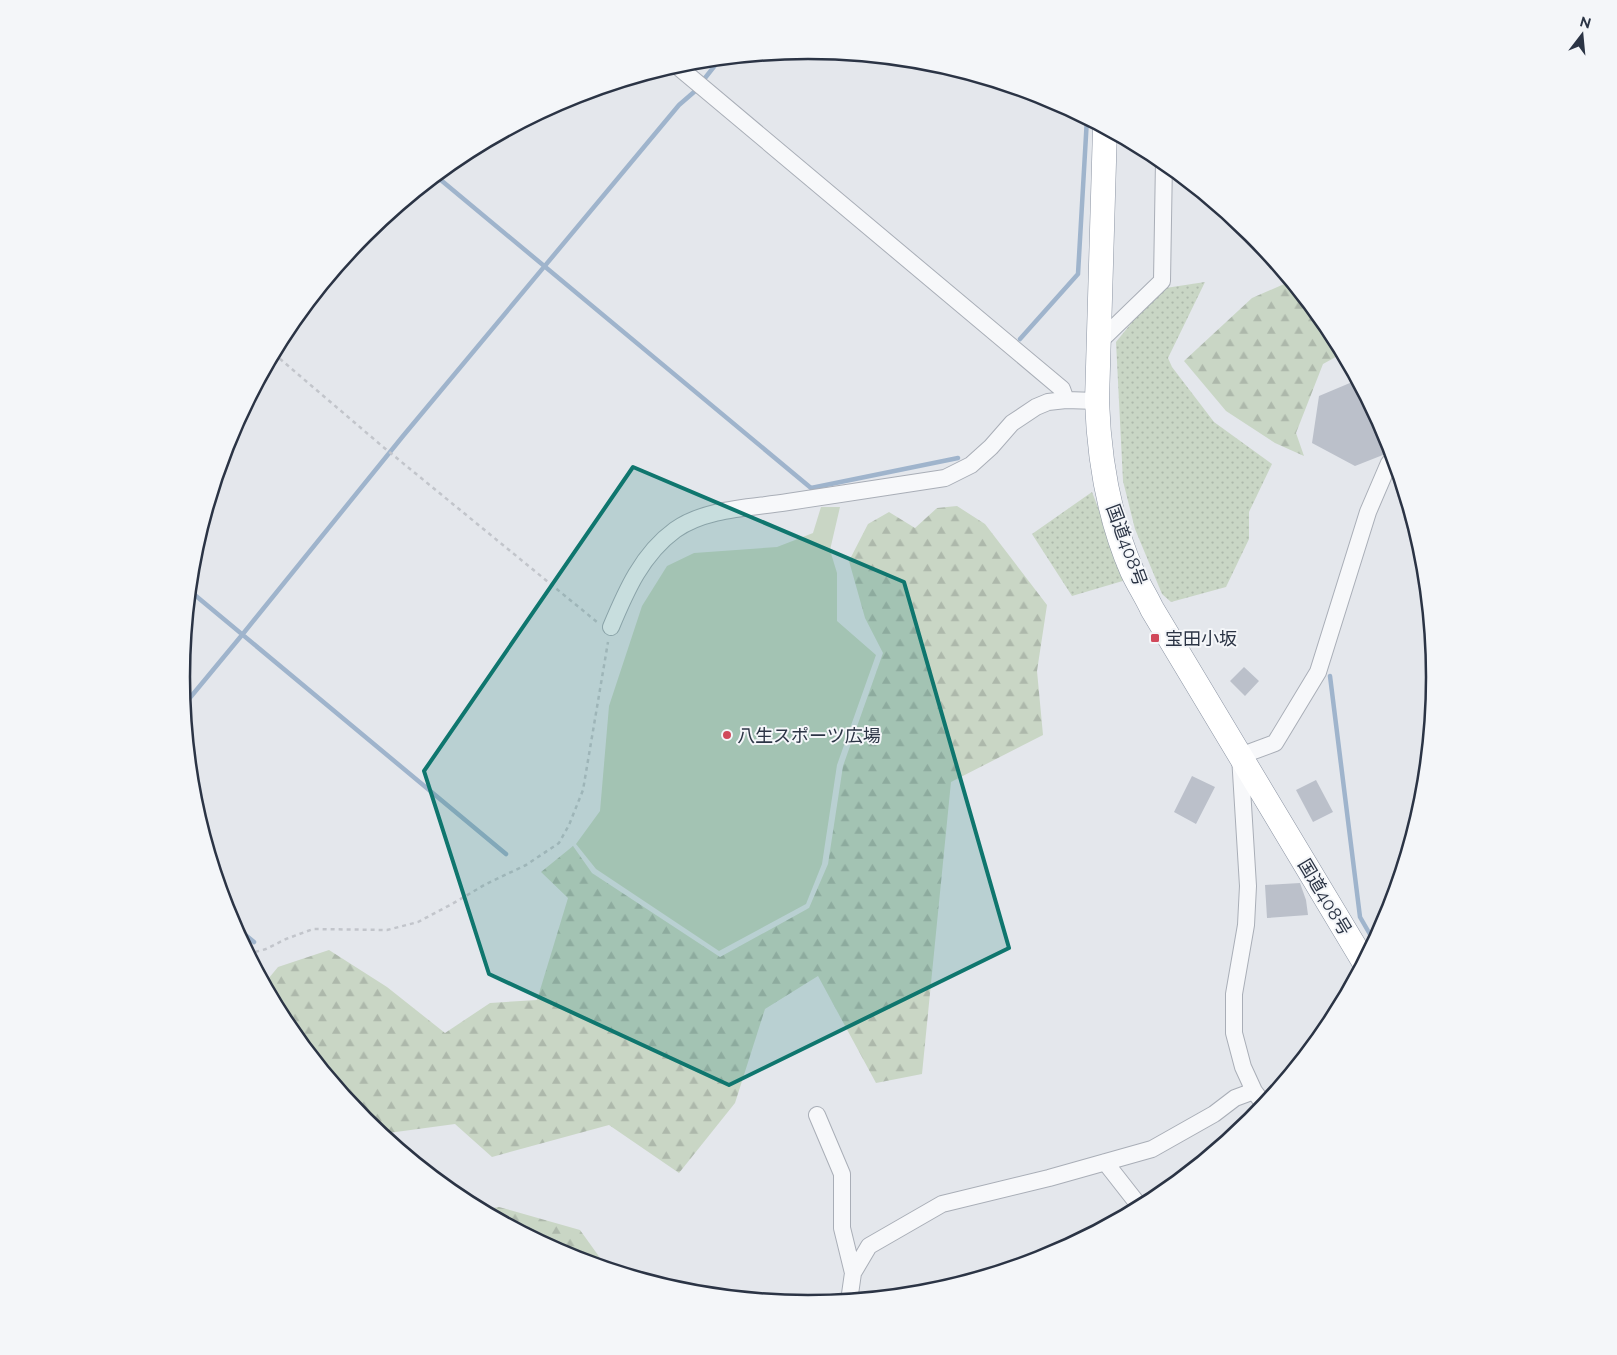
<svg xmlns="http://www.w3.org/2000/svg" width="1617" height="1355" font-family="Raleway,'Noto Sans JP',sans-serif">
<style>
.grass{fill:url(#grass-dots)}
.forest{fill:url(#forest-firs)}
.garden{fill:#c9d6c5}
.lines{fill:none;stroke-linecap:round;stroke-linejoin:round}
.stream{stroke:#9fb4cc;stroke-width:4.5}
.building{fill:#bbc0ca}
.minor-casing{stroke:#a9aeb7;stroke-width:18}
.highway-casing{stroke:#8b94a3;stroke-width:25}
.path{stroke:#c2c5cb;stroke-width:2.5;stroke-dasharray:4 4;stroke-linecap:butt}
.minor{stroke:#f7f8fa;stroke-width:16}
.highway{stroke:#fff;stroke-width:24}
.marked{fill:#0f766e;fill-opacity:0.2;stroke:#0f766e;stroke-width:4;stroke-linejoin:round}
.poi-dot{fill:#d1495b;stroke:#f4f6f9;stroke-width:2}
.labels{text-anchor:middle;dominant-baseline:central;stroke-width:4;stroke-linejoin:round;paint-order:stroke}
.street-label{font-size:18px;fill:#2b3445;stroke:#f4f6f9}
.poi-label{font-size:18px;fill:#2b3445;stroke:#f4f6f9;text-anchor:start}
.rim{fill:none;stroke:#2b3445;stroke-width:2.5}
</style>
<defs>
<pattern id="grass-dots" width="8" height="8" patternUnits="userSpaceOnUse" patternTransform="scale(1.25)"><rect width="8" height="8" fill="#c9d6c5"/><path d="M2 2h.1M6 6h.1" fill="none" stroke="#adb8ab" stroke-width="1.8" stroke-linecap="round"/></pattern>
<pattern id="forest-firs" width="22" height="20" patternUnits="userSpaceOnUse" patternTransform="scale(1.25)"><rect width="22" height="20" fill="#c9d6c5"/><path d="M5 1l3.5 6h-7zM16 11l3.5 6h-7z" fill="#adb8ab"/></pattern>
</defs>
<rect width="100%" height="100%" fill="#e4e7ec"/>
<path class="grass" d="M1205 282 1168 358 1172 367 1214 422 1272 464 1249 512V539L1226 587 1171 602 1162 594 1135 529 1123 481 1116 342 1159 289Z
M1092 492 1126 580 1072 596 1032 534Z"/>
<path class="forest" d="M1291 281 1330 329 1343 353 1323 364 1296 433 1304 456 1275 443 1226 411 1184 361 1252 298Z
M957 506 985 524 1047 605 1037 671 1043 735 951 782 922 1074 876 1083 818 976 765 1009 735 1103 679 1173 609 1125 492 1157 455 1124 381 1134 365 1121 287 1026 264 984 278 967 329 950 387 987 445 1033 490 1003 537 1000 568 898 541 872 573 846 592 873 720 957 809 908 828 864 843 766 883 653 865 618 849 561 868 524 889 512 915 528 937 508Z
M499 1207 580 1230 608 1269 568 1257 480 1210Z"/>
<path class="garden" d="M821 507H840L830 550 837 573V621L876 655 837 765 822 864 806 904 719 951 596 869 576 844 600 811 609 706 642 606 667 566 694 553 777 547 813 533Z"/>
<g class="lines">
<path class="stream" d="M436 176 811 488 958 458
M1020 339 1078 274 1087 118
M190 591 506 854
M1330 676 1360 917 1375 943
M184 705 242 635 403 436 679 105 694 92 720 59
M232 924 254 942"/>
</g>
<path class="building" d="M1357 380 1388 438 1393 451 1355 466 1312 443 1319 396Z
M1244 667 1259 681 1245 696 1230 681Z
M1192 776 1215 787 1196 824 1174 812Z
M1316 780 1333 812 1313 822 1296 790Z
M1300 883 1306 900 1308 915 1267 918 1265 885Z"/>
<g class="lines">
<defs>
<path id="minor" d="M676 65 1062 389 1066 400
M1099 342 1162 281 1164 161
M611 627C626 591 642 554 675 530 706 508 751 508 788 502 840 494 893 486 945 478L971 465 991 447 1012 423 1036 407 1048 402 1066 400 1097 401
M1265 1106 1254 1091 1243 1067 1234 1033V994L1246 925 1248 886 1240 756 1275 743 1318 672 1368 512 1389 463 1395 461
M817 1115 842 1174V1228L853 1273
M1105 1162 1141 1208
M849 1301 853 1273 869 1246 942 1204 1049 1178 1152 1149 1214 1114 1235 1098 1254 1091"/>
<path id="highway" d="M1105 128 1097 401C1099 458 1109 518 1132 571 1138 584 1146 596 1152 609L1364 962"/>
</defs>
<use href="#minor" class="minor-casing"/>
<use href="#highway" class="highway-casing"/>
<path class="path" d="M272 357 279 358 382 446 597 622
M1396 486 1428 599
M241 940 255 952
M250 958 255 952 266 949 286 939 313 929 387 930 418 922 452 904 486 884 526 865 559 843 569 825 583 790 608 642"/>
<use href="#minor" class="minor"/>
<use href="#highway" class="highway"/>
</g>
<path class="marked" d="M633 467 904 582 1009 948 729 1085 489 974 424 771Z"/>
<g class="poi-dot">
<rect x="1150" y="633" width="10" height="10" rx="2.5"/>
<circle cx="727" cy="735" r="5"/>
</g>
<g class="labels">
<g class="street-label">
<text transform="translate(1127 545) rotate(70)">国道408号</text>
<text transform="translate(1325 897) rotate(59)">国道408号</text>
</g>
<g class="poi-label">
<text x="1165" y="638">宝田小坂</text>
<text x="737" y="735">八生スポーツ広場</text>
</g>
</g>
<path d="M0 0H1617V1355H0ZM190 677a618 618 0 1 1 1236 0a618 618 0 1 1-1236 0Z" fill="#f4f6f9" fill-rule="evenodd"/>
<path class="rim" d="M190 677a618 618 0 1 1 1236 0a618 618 0 1 1-1236 0Z"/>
<g transform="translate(1582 35) rotate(16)" stroke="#f4f6f9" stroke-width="4" paint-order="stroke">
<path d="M0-4L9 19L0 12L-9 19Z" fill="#2b3445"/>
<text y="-8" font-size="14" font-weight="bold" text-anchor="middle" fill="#2b3445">N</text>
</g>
</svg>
